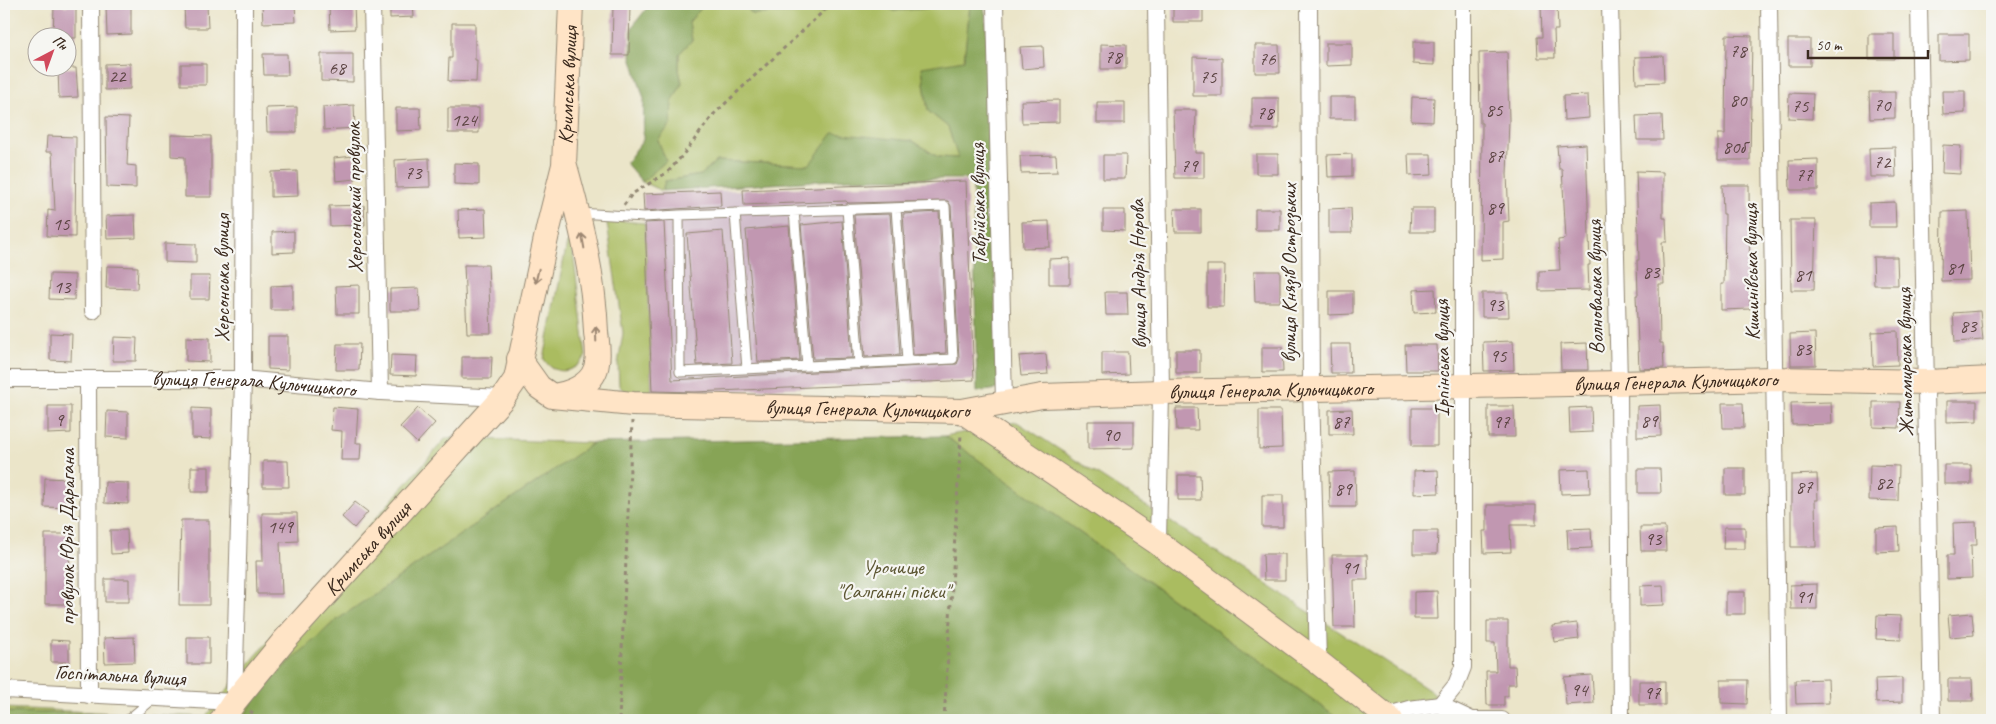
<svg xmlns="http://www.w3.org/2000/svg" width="1996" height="724" font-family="Caveat,sans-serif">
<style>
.industrial{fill:#d1bdcb}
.green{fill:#aabc60;stroke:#72733f}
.forest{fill:#87a456;stroke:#61673a}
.building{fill:#c197b1}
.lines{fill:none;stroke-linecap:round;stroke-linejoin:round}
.lane-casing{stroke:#938874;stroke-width:11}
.street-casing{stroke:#938874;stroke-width:18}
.secondary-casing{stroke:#938874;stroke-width:26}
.path{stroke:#938874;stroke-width:3;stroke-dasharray:4 4;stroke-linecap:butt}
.lane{stroke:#fff;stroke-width:9}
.street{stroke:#fff;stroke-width:16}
.secondary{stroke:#ffe4c6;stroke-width:24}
.oneway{stroke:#9d8772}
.labels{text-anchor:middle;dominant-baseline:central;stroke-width:4.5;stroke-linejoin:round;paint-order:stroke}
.number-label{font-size:19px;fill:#5c4543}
.street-label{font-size:21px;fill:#3b2a1e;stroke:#f6f6f2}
.park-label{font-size:21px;fill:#5c5632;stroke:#f6f6f2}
</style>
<rect width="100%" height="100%" fill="#f6f6f2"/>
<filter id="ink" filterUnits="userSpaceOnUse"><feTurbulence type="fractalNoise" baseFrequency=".02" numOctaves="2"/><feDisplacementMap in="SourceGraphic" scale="10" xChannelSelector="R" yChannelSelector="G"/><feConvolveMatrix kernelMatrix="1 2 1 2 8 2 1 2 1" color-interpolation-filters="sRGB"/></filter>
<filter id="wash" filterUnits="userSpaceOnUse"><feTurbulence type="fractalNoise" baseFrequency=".0096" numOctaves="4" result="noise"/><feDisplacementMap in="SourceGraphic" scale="20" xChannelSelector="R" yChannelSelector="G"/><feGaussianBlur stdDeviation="1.12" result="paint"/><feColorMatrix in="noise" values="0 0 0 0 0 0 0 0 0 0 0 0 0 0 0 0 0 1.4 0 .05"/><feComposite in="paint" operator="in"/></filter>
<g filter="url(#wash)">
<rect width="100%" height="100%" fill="#ebe5c9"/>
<path class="industrial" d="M966 181 974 380 652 393 643 194Z"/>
<path class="green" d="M717 4H744L752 14 824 12 835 4H885L893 11 970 5 964 60 922 68 928 111 948 127 959 158 938 157 913 141 809 165 716 161 701 175 665 181 662 191 642 182 666 161 658 140 671 124 672 102 682 83 679 70V54L692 40 689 22 704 5Z
M612 220 645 223 652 393H626L619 386 618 364 623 333 607 223Z
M567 243H572L586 356C576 372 555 378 544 359Z
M1017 422 1475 720H1341L945 436Z
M446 438 593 443 334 622 262 687 242 720H114L111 714 4 712V708L205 717 239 675Z"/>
<path class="forest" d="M650 4H717L704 5 689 22 692 40 679 54V70L682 83 672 102 671 124 658 140 666 161 642 182 626 163 643 140 644 99 631 56 632 27Z
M744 4H835L824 12 752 14Z
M885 4H983L986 16 993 183 998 389 977 392 973 186 967 179H848L662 191 665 181 701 175 716 161 809 165 833 133 913 141 938 157 958 158 948 127 928 111 922 67 964 60 970 5 893 11Z
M945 436 1341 720H242L262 687 334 622 593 443Z
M4 712 111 714 114 720H4Z"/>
<g id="blocks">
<path class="building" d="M207 4 208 28H185L184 5Z
M262 4H295L296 22 263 23Z
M329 4H354L355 29 330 30Z
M390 4H413L414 17 390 18Z
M613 4H630L629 55H612Z
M1173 4H1203V22H1173Z
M1541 4H1557L1558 30H1554L1555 58H1538L1537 37H1542Z
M54 6H76V38H53Z
M106 6H131V34L107 35Z
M452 23H475V60H477L476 82 448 81 449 58H452Z
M1869 34H1894V59H1869Z
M1939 34H1969V60L1939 61Z
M1726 35 1752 36 1750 160H1718V134H1725Z
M1788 39H1810V66H1788Z
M1413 42H1434V65L1413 64Z
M1326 43H1352V65L1326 66Z
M1101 44 1126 45V69H1101Z
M1255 45H1279L1280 73H1255Z
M1043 46 1044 67 1022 69 1020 47Z
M1507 52 1509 120 1507 174 1509 221 1503 222V259L1481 260 1482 123H1480L1479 53Z
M263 54H287L288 75H264Z
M321 54H353V82L321 81Z
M1663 56 1664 82 1636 83 1635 57Z
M1193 57 1222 58V96H1193Z
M130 63V89L105 90V64Z
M181 64H206V85H181Z
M58 68H76L78 97 59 98Z
M1942 91H1965V113L1943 114Z
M1869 92H1895V118L1870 119Z
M1789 93 1813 94 1812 119 1788 118Z
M1588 95 1589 118 1564 120 1563 96Z
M1329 97H1355V119H1329Z
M1412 97 1434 98 1433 122 1411 121Z
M1252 98H1279V129H1252Z
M1059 100V122L1022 123 1021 101Z
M1097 102H1125V123H1097Z
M354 105 355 128 324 130 323 107Z
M297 107V132H267L266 108Z
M396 108H420L421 130 396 131Z
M448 108H479V133H448Z
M1173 110H1196L1195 153H1204V178H1175Z
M1662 115 1663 140H1637L1636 116Z
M106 117 129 118 127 165 136 166V188L107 187Z
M171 135 211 136V197H185V157L171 156Z
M47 136 76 137 75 237 47 236 48 210 55 211 52 152H46Z
M1586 144 1590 265H1588L1589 290 1539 291V271L1560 270 1558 240 1566 239 1562 169H1559L1557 146Z
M1943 145 1961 146 1960 174 1942 173Z
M1895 147 1896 177H1870L1869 148Z
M1256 154H1278V174H1256Z
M1352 154V176L1328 177 1327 155Z
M1408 154H1431L1432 175 1409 176Z
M1056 155 1057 172 1021 173 1020 156Z
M1103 155H1126L1125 179H1103Z
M354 156 356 179 336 181 334 158Z
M429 158 430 187 396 188 395 160Z
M1818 159V190H1790L1789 160Z
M454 163 479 164V185L454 184Z
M297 171 298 196 271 197V172Z
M1636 171 1663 172V218H1666L1667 242H1662L1664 284H1659L1660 343H1663L1664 368 1639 369 1636 295H1638L1637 260H1639Z
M966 181 974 380 695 392 652 391 645 223 664 222 672 380 957 364 959 359 951 206 948 201 848 203 846 201 744 205 743 190Z
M1722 185H1749L1750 309 1721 310V284H1724L1725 214H1723Z
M720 191 721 206 644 211 643 194Z
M1895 202 1896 227H1869V203Z
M364 205 365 225 330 226 329 206Z
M1351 208 1352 233H1329V209Z
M1411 208H1434V232H1410Z
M485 209 486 237 459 238 458 210Z
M1174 209H1201V232H1175Z
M1255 209H1280V230H1255Z
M1103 210H1125V231L1103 230Z
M1968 211 1970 280 1941 281 1942 212Z
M939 212 946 353 913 355 903 214Z
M890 214 900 355 865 357 854 215Z
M135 215 136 238 107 239 106 216Z
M1790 220H1816L1814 290H1791Z
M842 221 852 358 813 359 801 225Z
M1049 221 1050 247 1023 248 1022 222Z
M789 226 800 360 758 362 746 230Z
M294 231V252L272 253V232Z
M723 231 732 363 697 365 687 234Z
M165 243 196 244V263L165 262Z
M1873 257H1897L1898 285H1874Z
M1070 258V284H1049V259Z
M464 265H488L491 333H467Z
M1207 265H1225L1224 307H1207Z
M107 266 138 267 137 289 106 288Z
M1254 271H1280V302H1255Z
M50 274 75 275 74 300 49 299Z
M190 276H210L209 299H190Z
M293 285V310H271V286Z
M359 285V314H337L336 286Z
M419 288 420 311H390V289Z
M1435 289 1436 312 1414 313 1413 290Z
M1329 291H1353V314L1329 315Z
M1105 292H1127L1128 315H1106Z
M1482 293H1508L1509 317H1482Z
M1980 311 1983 340 1955 342 1953 313Z
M1897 331 1898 365 1873 366 1872 332Z
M50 333 72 334 71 361 50 360Z
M1815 333 1816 365H1791L1790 334Z
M268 336H288V370L268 369Z
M114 337 137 338 136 361H113Z
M186 337 210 338V362L186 361Z
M1513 341 1514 370 1484 371 1483 342Z
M1587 343 1588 370H1561L1560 344Z
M337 344H360L359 370H336Z
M1330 344H1350L1351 373H1331Z
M1405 345H1437L1438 371H1406Z
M1262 347H1282L1283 372H1262Z
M1176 350H1200V373H1176Z
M1102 352H1128L1129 374 1102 375Z
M1046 354 1048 374 1021 376 1019 356Z
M391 355 417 356 416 376 390 375Z
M462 357H492L491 379H462Z
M1947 401H1977V421L1947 422Z
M1831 402 1832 424 1792 425 1791 403Z
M1873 402H1900L1899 428 1873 427Z
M1722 403H1743L1744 428H1723Z
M1660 405 1661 436 1637 437V406Z
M48 406H71V433L48 434Z
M1488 406H1514L1515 437H1488Z
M333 407 358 409 356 443H361L360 460H341L342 431 331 430Z
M1591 407 1592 432 1570 433 1569 408Z
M192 408 211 409V439L192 438Z
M418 408 435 423 417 443 400 427Z
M1176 408H1197L1198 430H1177Z
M1412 408H1437V446H1412Z
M1352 409 1353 434H1329V410Z
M1259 410H1281L1282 448 1259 449Z
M107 411 128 412V438L106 437Z
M1088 421H1134V448L1088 449Z
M263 461H288L289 487H263Z
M1870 465 1899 466 1898 501 1869 500Z
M1944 465H1971V484H1944Z
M191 467H209V492H191Z
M1725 468H1745V495H1725Z
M1589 469 1590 493 1561 494 1560 470Z
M1638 469H1660L1661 493H1638Z
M1438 470 1439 493 1414 494V471Z
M1355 471 1356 507H1330L1329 472Z
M1817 474 1818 500H1815L1816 547H1791V475Z
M1178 475H1200L1201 500H1178Z
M45 478 70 479V508L44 507Z
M105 482 128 483V504L104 503Z
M1262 495H1283V527H1262Z
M355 502 368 512 354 528 342 517Z
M1487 505H1536V525H1510L1511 552 1484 553 1483 531H1487Z
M262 513H297L298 541 280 542 282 594H257L256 561H263Z
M181 520H209V605H179Z
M1976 522 1977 545H1971L1972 578 1947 579V555H1954L1953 523Z
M1640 527H1665L1666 551H1641Z
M1724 527H1745V549H1723Z
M1898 527 1899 551 1876 552V528Z
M1591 528 1592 548 1568 549 1567 529Z
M110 530H127L128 553 111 554Z
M1413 531H1438L1437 554H1413Z
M45 534H69L70 604H45Z
M1263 554H1285V580H1264Z
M1332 555H1367L1368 580H1354L1355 627H1334Z
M105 579H129V602H105Z
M1817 584V609H1791L1790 585Z
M1663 585 1664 605 1640 606V586Z
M1437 591 1438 619H1414V592Z
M1726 592H1745V614H1726Z
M1972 613 1974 635 1950 637 1948 615Z
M1877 615 1901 616V640L1876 639Z
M1487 621H1508V666H1515L1516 684H1508V696H1504V705H1487L1486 671H1496L1495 643H1487Z
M1577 623 1579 639 1554 642 1552 626Z
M134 637 135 662 105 663 104 638Z
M187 637H209V664H187Z
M51 640 69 641V662H51Z
M1592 675 1594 703 1566 705 1564 677Z
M1902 678V702L1876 703 1875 679Z
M1828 679 1829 703 1796 704 1795 680Z
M1948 679H1972L1973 701H1948Z
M1721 680H1748L1747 704 1721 703Z
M1639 681H1665V705H1639Z"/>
</g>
</g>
<g filter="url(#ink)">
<use href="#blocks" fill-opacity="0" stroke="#938874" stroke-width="1"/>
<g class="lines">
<defs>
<path id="lane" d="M896 208 907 361
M847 209 859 364
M794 211 807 366
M578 213 644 217 679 215 945 206 953 359 680 372 679 215
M735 213 747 369
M128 720 154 698"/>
<g id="street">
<path d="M91 4 93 311"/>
<path d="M372 4 380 392"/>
<path d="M995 4 1004 403"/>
<path d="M1156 4 1161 392 1158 543"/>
<path d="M1309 4 1311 389 1318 662"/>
<path d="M1610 4 1619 383 1621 720"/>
<path d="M1769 4 1779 720"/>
<path d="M1919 4 1932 720"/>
<path id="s1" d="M4 379H243L380 392 503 398"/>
<path d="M88 380 89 695"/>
<path d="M4 690 234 702 243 379 244 4"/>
<path d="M1440 705 1456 685 1463 667V4"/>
<path d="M1385 716 1409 709 1440 705 1472 720H1502"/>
</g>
<g id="secondary">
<path id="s2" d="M519 359 539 387 552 396 633 404 962 411 1042 396 1161 392 1619 383 1773 379 1927 382 1992 379"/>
<path d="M558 395C575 392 595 382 597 363 599 353 597 342 596 332 594 276 580 220 565 166"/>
<path d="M962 411 1158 543 1318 662 1391 720"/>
<path id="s3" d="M222 720 234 702 284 641 503 398 516 379 548 229 564 165 571 4"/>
</g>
</defs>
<use href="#lane" class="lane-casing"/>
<use href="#street" class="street-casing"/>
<use href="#secondary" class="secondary-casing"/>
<path class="path" d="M624 205 632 194 668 172 682 156 714 114 831 4
M250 711 260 720
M619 720 632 421
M944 720 961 434"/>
<use href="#lane" class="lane"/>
<use href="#street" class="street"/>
<use href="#secondary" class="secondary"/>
</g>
<defs><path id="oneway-shaft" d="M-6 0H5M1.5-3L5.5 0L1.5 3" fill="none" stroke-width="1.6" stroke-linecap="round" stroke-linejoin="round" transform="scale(1.25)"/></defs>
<g class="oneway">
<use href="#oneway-shaft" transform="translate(583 241) rotate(-100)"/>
<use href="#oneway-shaft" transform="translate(537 276) rotate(103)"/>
<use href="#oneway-shaft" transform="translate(596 334) rotate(-92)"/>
</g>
</g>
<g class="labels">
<g class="number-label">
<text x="1738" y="51">78</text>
<text x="1113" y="57">78</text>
<text x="1267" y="59">76</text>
<text x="337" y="68">68</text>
<text x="117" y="76">22</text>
<text x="1208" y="77">75</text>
<text x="1738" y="100">80</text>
<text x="1882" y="105">70</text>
<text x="1800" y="106">75</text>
<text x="1494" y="110">85</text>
<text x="1265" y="113">78</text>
<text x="464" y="120">124</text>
<text x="1734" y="147">80б</text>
<text x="1495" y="156">87</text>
<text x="1882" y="162">72</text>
<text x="1189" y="166">79</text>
<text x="413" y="173">73</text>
<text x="1804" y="175">77</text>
<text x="1495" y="208">89</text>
<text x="61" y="224">15</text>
<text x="1955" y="268">81</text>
<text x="1651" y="272">83</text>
<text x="1803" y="275">81</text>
<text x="62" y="287">13</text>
<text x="1495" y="305">93</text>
<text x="1968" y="326">83</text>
<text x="1803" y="349">83</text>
<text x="1498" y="356">95</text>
<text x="59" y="420">9</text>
<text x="1649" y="421">89</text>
<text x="1341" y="422">87</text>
<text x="1501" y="422">97</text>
<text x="1111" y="435">90</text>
<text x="1884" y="483">82</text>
<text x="1804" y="487">87</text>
<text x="1343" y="489">89</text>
<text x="280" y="527">149</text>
<text x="1653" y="539">93</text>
<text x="1350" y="568">91</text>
<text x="1804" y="597">91</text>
<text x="1579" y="690">94</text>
<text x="1652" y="693">97</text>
</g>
<g class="street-label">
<text stroke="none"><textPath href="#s3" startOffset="750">Кримська вулиця</textPath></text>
<text transform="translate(354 198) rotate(-91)">Херсонський провулок</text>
<text transform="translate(978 204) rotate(-91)">Таврійська вулиця</text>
<text transform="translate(1751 272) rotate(-91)">Кишинівська вулиця</text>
<text transform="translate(1289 273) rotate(-90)">вулиця Князів Острозьких</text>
<text transform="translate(1138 274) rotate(-91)">вулиця Андрія Норова</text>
<text transform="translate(222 278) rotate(-90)">Херсонська вулиця</text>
<text transform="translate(1595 287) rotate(-91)">Волноваська вулиця</text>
<text transform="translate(1442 358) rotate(-90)">Ірпінська вулиця</text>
<text transform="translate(1905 362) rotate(-91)">Житомирська вулиця</text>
<text stroke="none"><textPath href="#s2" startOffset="1176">вулиця Генерала Кульчицького</textPath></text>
<text stroke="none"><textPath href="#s1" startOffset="250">вулиця Генерала Кульчицького</textPath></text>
<text stroke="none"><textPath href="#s2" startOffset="771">вулиця Генерала Кульчицького</textPath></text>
<text stroke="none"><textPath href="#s2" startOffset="366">вулиця Генерала Кульчицького</textPath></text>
<text transform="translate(67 537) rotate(-90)">провулок Юрія Дарагана</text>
<text stroke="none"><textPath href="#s3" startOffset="225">Кримська вулиця</textPath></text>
<text transform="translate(120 675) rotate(3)">Госпітальна вулиця</text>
</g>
<g class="park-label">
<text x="893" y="567">Урочище<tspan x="893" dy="24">"Салганні піски"</tspan></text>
</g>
</g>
<rect width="1996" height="724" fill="none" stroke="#f6f6f2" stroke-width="20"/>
<g transform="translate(52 52) rotate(41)"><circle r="24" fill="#f6f6f2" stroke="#aba49d"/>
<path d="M0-4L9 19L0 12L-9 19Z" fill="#d1495b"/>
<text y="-8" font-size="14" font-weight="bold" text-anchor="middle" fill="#3b2a1e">Пн</text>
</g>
<path d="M1808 50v8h120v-8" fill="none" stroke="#3b2a1e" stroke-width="2.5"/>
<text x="1816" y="50" font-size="15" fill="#3b2a1e" stroke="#f6f6f2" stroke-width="4" paint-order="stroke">50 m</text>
</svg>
